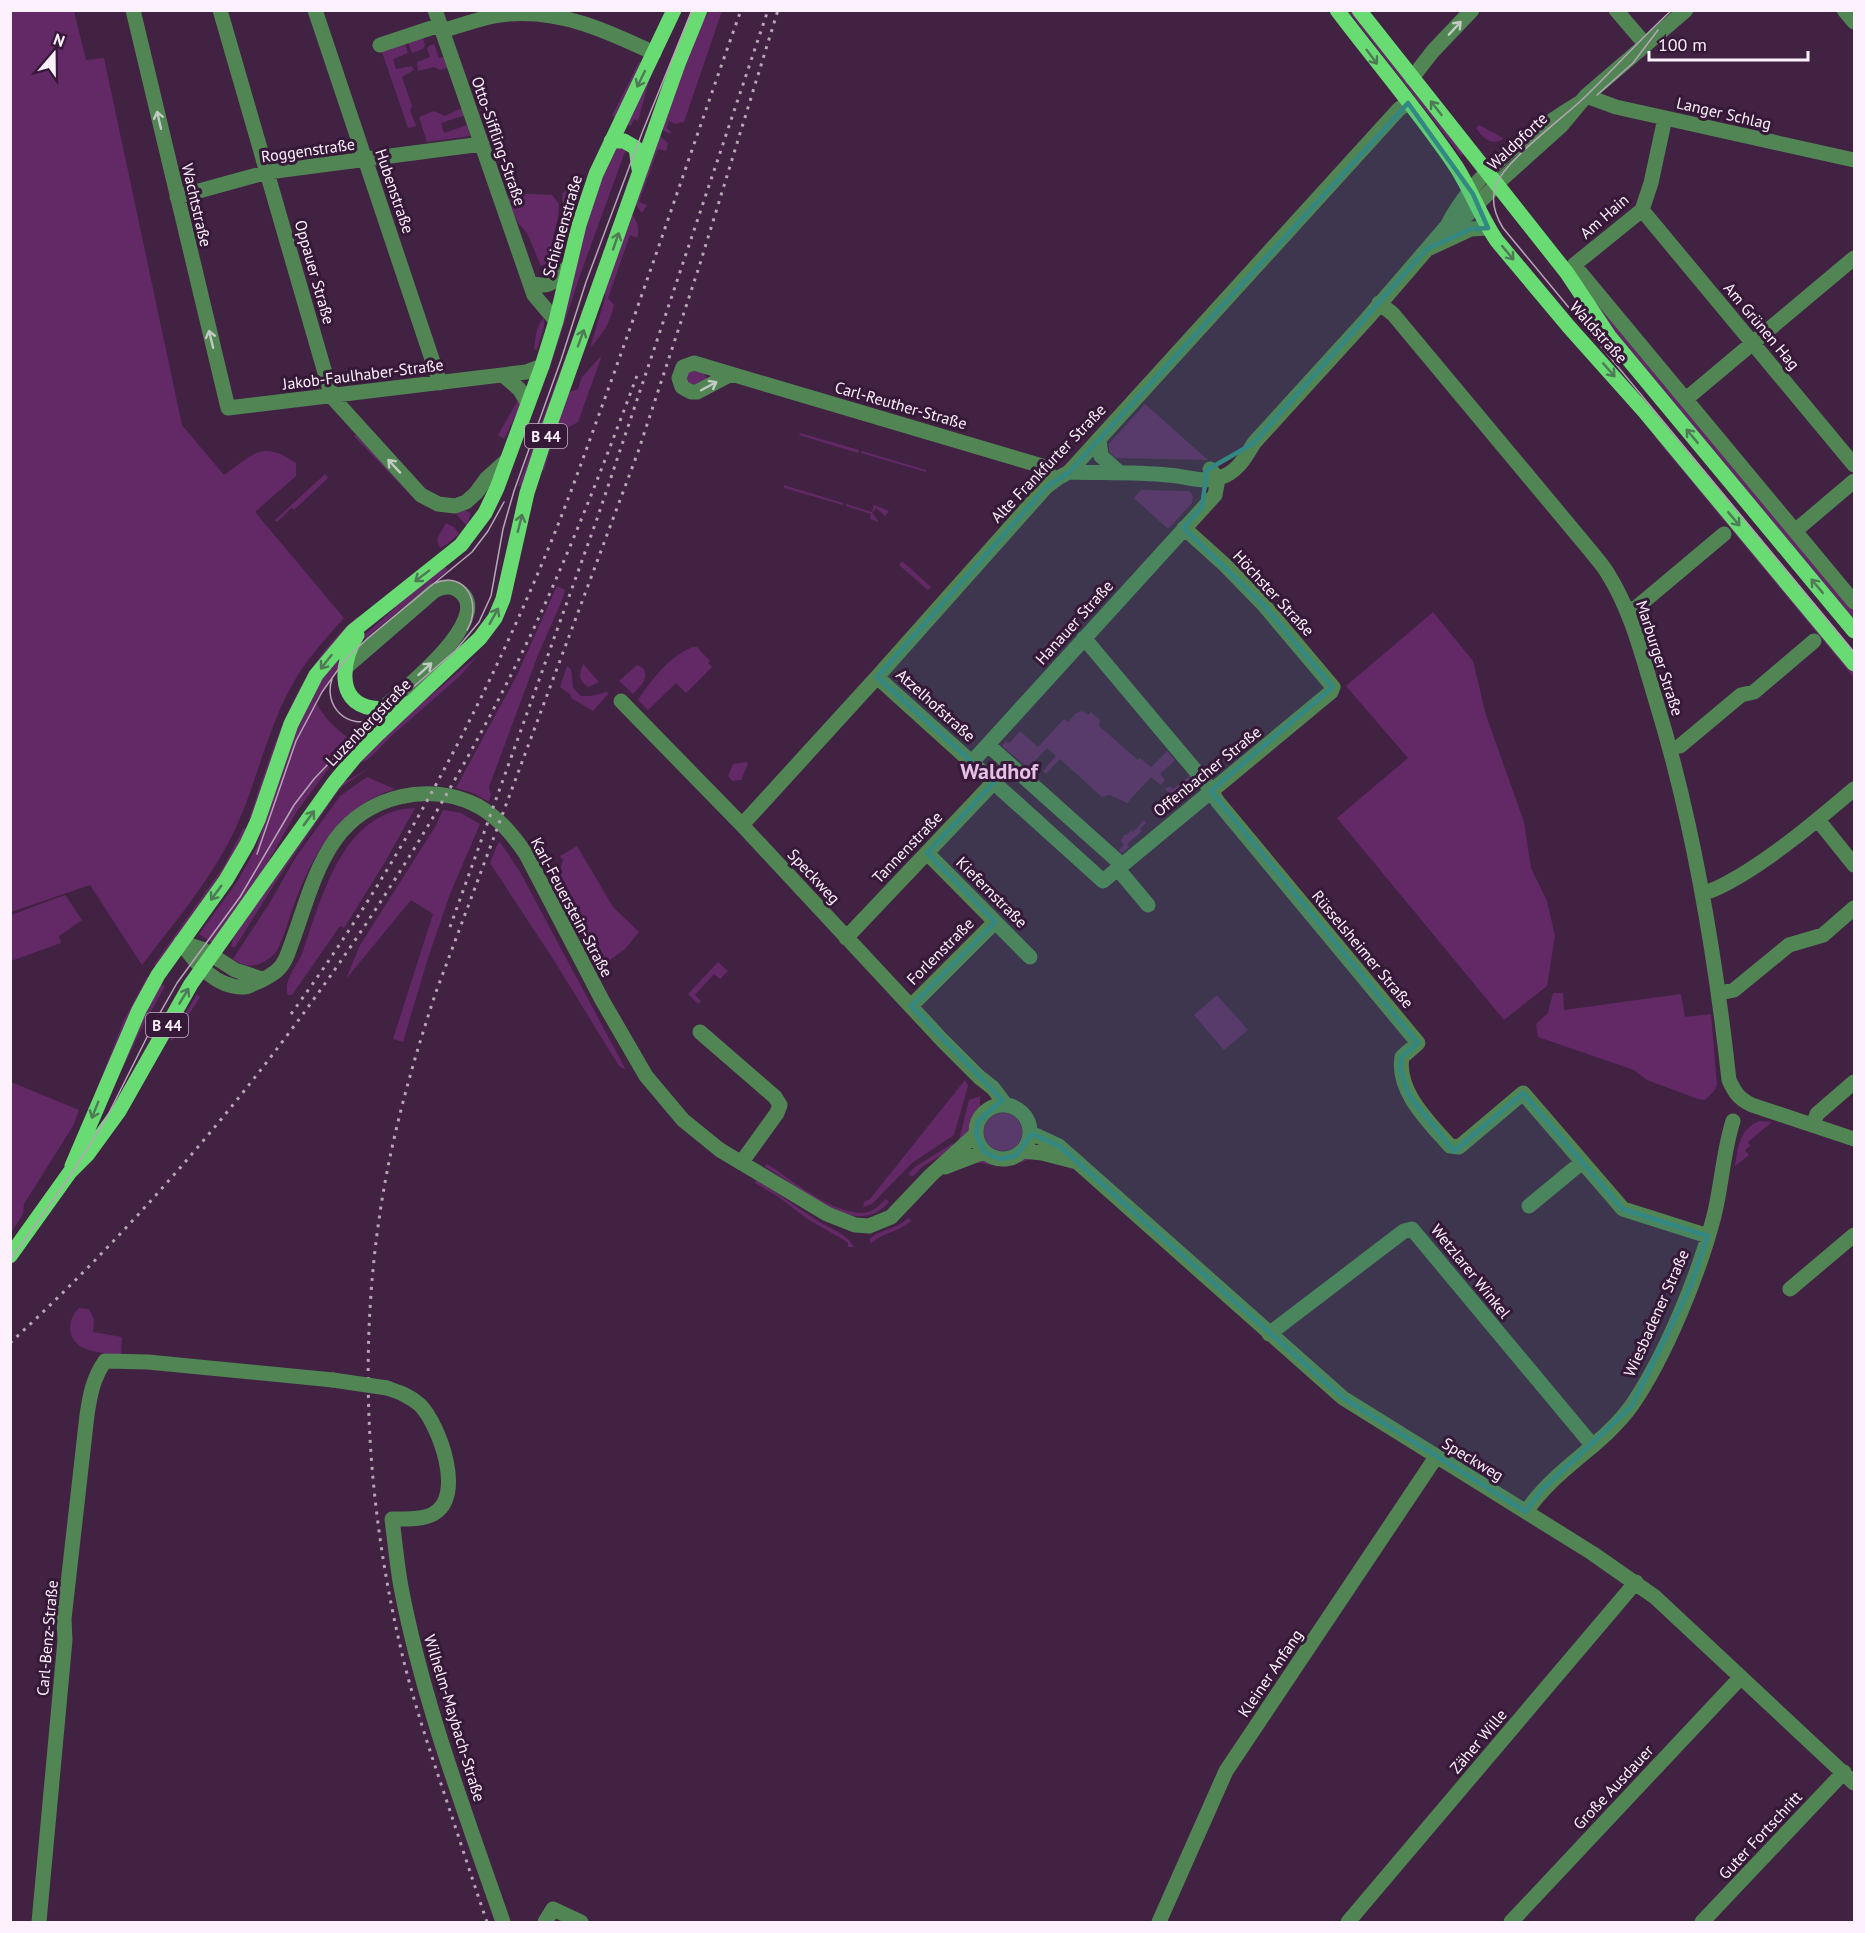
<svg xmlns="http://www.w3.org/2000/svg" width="1865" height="1933" font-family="'PT Sans',sans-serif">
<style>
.green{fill:#622966}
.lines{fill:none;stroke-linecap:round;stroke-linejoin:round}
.minor{stroke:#518554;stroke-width:15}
.major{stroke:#68db73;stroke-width:15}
.tram{stroke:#b7a4b7;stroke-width:1.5}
.rail{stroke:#b7a4b7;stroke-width:3;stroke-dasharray:3 6;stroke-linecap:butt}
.minor-bridge{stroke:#518554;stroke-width:15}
.oneway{stroke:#c1cbc2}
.oneway2{stroke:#4f7a56}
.marked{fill:#338883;fill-opacity:0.2;stroke:#338883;stroke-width:4.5;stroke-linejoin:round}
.labels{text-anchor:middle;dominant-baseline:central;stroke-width:6;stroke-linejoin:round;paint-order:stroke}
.shield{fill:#361838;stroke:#c1b0c2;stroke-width:1.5}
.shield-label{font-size:15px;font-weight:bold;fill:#fdf1fd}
.street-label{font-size:16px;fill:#fdf1fd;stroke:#361838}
.district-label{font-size:22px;font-weight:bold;fill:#e6bfe7;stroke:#361838}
</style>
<rect width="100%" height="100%" fill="#412242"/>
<path class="green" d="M10 11H74L86 60 104 58 182 425 224 475C253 455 261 439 296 463V476L255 512 344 618C324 640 305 661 291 687 263 738 254 798 225 849 202 890 171 927 142 965L90 885 11 912Z
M709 11H722L684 122 675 124 669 121 667 128 671 132 670 134 661 129 698 30Z
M1348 11H1352L1464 154 1461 156Z
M422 35 425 45 423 49 412 53 407 40Z
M404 41 408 53 393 59 396 69 412 66 414 70 402 77 412 106 410 110 416 126 408 128 381 49Z
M434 44 439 58 446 56 449 67 440 70 434 67 418 71 417 62 430 57 427 49 429 46Z
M639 62 642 63 616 118 612 116Z
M651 74 638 121 634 119 631 126 625 124Z
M459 109 464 111 466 115 441 123 444 133 467 125 470 136 427 142 419 117 434 111 445 116Z
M1479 125 1503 138 1502 140C1488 145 1484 138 1476 128Z
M659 135 668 143 666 151 658 149 639 202 647 205 642 213 635 204Z
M621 148 626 149 579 278 548 374 545 373 594 194 616 149Z
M572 182 577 183 582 189C578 202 573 214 568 226 562 241 563 267 550 277L564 217 562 194Z
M509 193 552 195 559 204 558 217 547 264 541 266 527 233 518 223 507 199Z
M632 214C637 222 640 228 637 238L630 235 608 298 614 305C610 323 602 335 590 348L605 298V290Z
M1573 269 1854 608V621L1613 329Z
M544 318V326L537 350 534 349C536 338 535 326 544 318Z
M568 350 571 351 523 487 518 486Z
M600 357 601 358 578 422 567 428 568 431 553 440 544 471 540 468 567 393 578 389 582 377Z
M694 371 704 373 707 379 697 386H691L686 380 688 373Z
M518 400 522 402 504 439 498 435Z
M1145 404 1208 460 1116 458 1109 452V444Z
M800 433 859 450 858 453 799 435Z
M356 435 417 500 416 501 354 436Z
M1653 435 1663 443 1854 673V678Z
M862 451 926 470V472L861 453Z
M325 474 328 478 294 510 292 508 277 522 275 520Z
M784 485 843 503V505L784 488Z
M1141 490 1189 491 1193 496 1192 503 1168 529 1134 498Z
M846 504 872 512 874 505 889 511 885 516 876 508 872 513 879 522 870 519 871 514 846 506Z
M464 510 471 513 467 526 456 514Z
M446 523 454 527 459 534 447 544 440 548 437 539Z
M902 561 931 587 928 590 899 565Z
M444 566 448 570 361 642 359 640 429 577Z
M557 586 565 590 563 598 538 655 489 787 491 795 489 802 473 793 456 788 516 677Z
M1433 612 1473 661 1486 715 1524 822 1531 868 1547 901 1555 936 1547 986 1504 1020 1337 818 1408 758 1346 686Z
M357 617 359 620 333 645 254 818 249 819C274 744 295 670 357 617Z
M692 647H697L710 661 708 663 712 667 686 693 676 683 648 710 638 700C652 679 668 658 692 647Z
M342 652 339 666 315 701C325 718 333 727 349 738L327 759 332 764 297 811 259 878 214 944 199 934 237 882 256 848 296 727 317 687Z
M478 655 460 676 389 738 377 751 367 760 357 764 380 739Z
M583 664 599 682 588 687C578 680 579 675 583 664Z
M637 665 643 668C650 679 640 686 633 694L619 681Z
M567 666 571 669 573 688 581 696H591L606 692 609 693 593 711 571 698V695L560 687Z
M1083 711 1088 715 1091 712 1100 720 1099 726 1138 760 1140 758 1151 767 1167 751 1175 760 1160 774 1165 780 1161 785 1151 777 1127 803 1110 795 1102 797 1060 759 1046 774 1043 771 1056 756 1047 748 1028 768 1002 746 1006 741 1010 743 1020 731 1038 747 1064 719 1068 722 1076 713Z
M746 762 748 764 741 780 732 781 728 776 733 764Z
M370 768 341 787 279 877 235 947H231L233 939 257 901 339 785Z
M1190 776 1195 782 1160 812 1155 808 1169 793 1165 789 1170 786 1173 789Z
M367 777 395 789C341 806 314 851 295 902 289 917 285 936 277 950 271 960 256 968 245 965 241 964 236 961 233 959L269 904 296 857 340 796Z
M415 808 385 862 344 928 340 926 292 995H288C282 982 297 966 302 954 322 898 342 810 415 808Z
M443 810 461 813 480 824 450 894 427 961 403 1042 393 1039 433 914 411 900 346 979 359 947 435 827Z
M1144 820 1146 823 1140 829 1142 831 1127 844 1129 847 1122 853 1119 850 1124 845 1121 841 1124 835 1128 834 1131 830 1133 832Z
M249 827 239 848 157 967 154 965 163 952 224 866 243 829Z
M500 842 520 872 626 1070 619 1066 555 962 490 863 497 845Z
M577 846 613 907 639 932 625 949 603 965 560 885 563 883 559 875 563 860 560 856Z
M65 895 82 920 59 936 61 943 11 961V915Z
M718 962 728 971 720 979 714 974 695 995 701 1001 698 1004 688 994Z
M147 977H150L80 1131 124 1020Z
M159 983 165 986 143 1026 104 1106Z
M1553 993H1563L1564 1010 1681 994 1685 1017 1711 1014 1717 1085 1714 1091 1705 1100 1698 1099 1647 1080 1634 1070 1538 1037 1536 1024 1548 1013Z
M197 994 200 997 172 1041 170 1039Z
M1217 995 1248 1030 1224 1050 1194 1015Z
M965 1080 968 1086 954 1135 912 1163 872 1204 863 1207 864 1202 870 1199Z
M11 1082 79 1110 73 1126 24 1204 23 1214 11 1233Z
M980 1096V1107L968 1134 959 1140 969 1100Z
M984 1132a19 19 0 1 1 38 0a19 19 0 1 1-38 0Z
M1759 1121 1772 1122 1748 1142 1750 1146 1745 1150 1749 1155 1735 1166C1738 1147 1739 1130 1759 1121Z
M953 1143 955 1147 922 1167 912 1177 908 1174 915 1167Z
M1023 1156 1031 1159 1006 1167 974 1162 981 1158C997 1164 1008 1166 1023 1156Z
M766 1164 769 1165C791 1180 839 1219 868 1212 875 1210 881 1204 886 1199L889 1202C854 1243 798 1184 765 1167Z
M756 1180C776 1191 793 1205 812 1217 825 1227 846 1232 854 1247H848V1243L844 1240 809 1220 777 1196 755 1183Z
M908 1218 911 1221C898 1232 882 1233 870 1244V1239C881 1228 895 1231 908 1218Z
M79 1308 89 1309 94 1319 93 1332 122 1337 121 1355C102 1352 73 1354 70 1329 70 1321 73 1314 79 1308Z"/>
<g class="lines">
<path class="minor" d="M133 10 228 408 526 372 542 366
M220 10 332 397 421 495 438 504 455 506 466 502 476 493 487 478 506 461
M315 10 440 383
M435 10 534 295 556 321
M1616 10 1645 44
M1844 10 1854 22
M442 31C464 24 486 16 509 14 562 10 607 31 654 53
M380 45 440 25
M1412 78 1433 51 1472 10
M1586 96 1616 107 1854 160
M1665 118 1651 183 1642 210 1574 265 1854 602
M177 197 268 172 482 144
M1642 210 1854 465
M1447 226 1467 215 1502 179 1561 126 1586 96 1686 10
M1430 248 1471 229 1488 228
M530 283C550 289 553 282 567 268
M1379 303 1393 314 1589 549C1595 557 1603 565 1608 574 1632 612 1643 659 1656 701 1694 825 1715 952 1729 1080 1735 1093 1739 1099 1752 1105L1854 1139
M731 374 697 392H691L682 387 679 378 683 367 694 363 1042 466 1055 480
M503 375 519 389 528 403
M1686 399 1854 258
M1099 439 1101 456 1120 473
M1069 472C1102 473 1135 472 1168 475 1185 476 1202 483 1219 478 1237 473 1245 458 1254 443L1366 320 1447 226C1474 172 1529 134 1579 103
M1795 531 1854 481
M1627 612 1637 607 1724 534
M1084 638 1205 782 1218 802 1418 1043 1402 1057C1396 1091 1429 1122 1450 1146L1459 1147 1523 1093 1623 1209 1708 1236
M345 668 434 591C441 587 448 585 456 589 502 614 399 693 382 709
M877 677 1103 881 1331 692 1333 687 1263 604 1225 565 1184 528
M621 701 742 825 942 1040 979 1077 993 1088 1005 1104
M988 745 1121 864
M1670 748 1680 746 1741 695 1754 692 1814 641
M972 762 1215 495 1218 479 1210 469
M1818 820 1854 865
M742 825 877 677 1046 487 1058 478 1069 472 1399 109 1408 103
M927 853 1030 957
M1117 868 1148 905
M1704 893C1716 890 1726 884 1738 877 1780 852 1817 820 1854 789
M846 938 994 782
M181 942C194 962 217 989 245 987 250 986 257 982 262 980 274 974 281 969 286 958 302 919 311 874 335 840 367 795 430 781 478 806 499 818 513 835 526 854L602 1000 646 1076 683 1120 720 1150 827 1214 855 1225 869 1226 891 1217 931 1175 976 1134
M181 942 202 949 235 970 262 979
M1720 993 1734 990 1789 945 1823 935 1854 908
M911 1006 995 922
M700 1032 775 1097 780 1105 777 1113 741 1163
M976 1132a27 27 0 1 1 54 0a27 27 0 1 1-54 0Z
M1813 1125 1817 1114 1854 1082
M1031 1133 1059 1146 1343 1398 1592 1553 1655 1597 1854 1783
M1023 1151 1042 1153 1073 1161
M945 1167 984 1152
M1529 1206 1581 1163
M1790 1289 1854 1235
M1269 1334 1404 1231 1412 1229 1593 1446
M387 1388C399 1392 410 1396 420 1405 439 1424 466 1497 433 1514 422 1520 404 1519 392 1519 395 1542 397 1565 401 1587 423 1702 465 1812 503 1922
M1526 1512C1554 1469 1603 1446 1632 1405 1666 1355 1699 1274 1714 1216 1722 1184 1723 1152 1733 1121
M39 1922 65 1640 64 1619 87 1415C90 1395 93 1378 105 1361L148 1362 333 1380
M545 1922 553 1909 581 1922
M1159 1922 1226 1771 1436 1457
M1348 1922 1636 1582
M1511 1922 1741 1677
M1702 1922 1844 1772"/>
<path class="major" d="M1337 10C1377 63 1421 114 1457 168 1472 192 1481 218 1497 241L1569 327 1644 411 1854 664
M1359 10 1567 273 1609 336 1854 631
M611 141H624L636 148 639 169
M357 635C343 659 334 702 372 708 384 710 398 706 410 703
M72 1166 139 1010 158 975 226 880 247 844 258 820 291 724 316 675 353 631 461 545 485 513 497 488 542 366 556 321 579 225 596 174 674 10
M10 1256 70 1172 87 1155 119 1111 191 984 333 784 355 757 379 733 480 638 495 618 503 599 527 493 542 447 678 64 700 10"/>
<path class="tram" d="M1672 10C1642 37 1616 67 1587 95 1566 116 1505 160 1496 185 1490 201 1495 215 1503 228L1854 652
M1597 95 1633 63 1658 30
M435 583C467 570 482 605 467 630
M332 679C323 706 347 730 374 719
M257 854 296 741 322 692 345 660 368 638 472 552 488 531 504 502
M10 1260 70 1176 106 1119 152 1027 177 983 240 897 294 805 314 779 348 743 455 651 479 622 491 596 503 529 514 491 561 360 586 282 642 133 692 10"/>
<path class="rail" d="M450 927 597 519 768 10
M291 1014C395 872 479 715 546 554 568 502 586 450 605 398 652 269 695 139 741 10
M10 1343C226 1144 408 893 534 628 573 544 606 459 638 373
M487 1922C471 1876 456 1828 440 1781 427 1742 414 1702 404 1662 365 1503 356 1338 386 1177 398 1114 416 1052 436 992L638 452 699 267 778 10"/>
<path class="minor-bridge" d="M333 1380 387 1388"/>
</g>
<defs><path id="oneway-shaft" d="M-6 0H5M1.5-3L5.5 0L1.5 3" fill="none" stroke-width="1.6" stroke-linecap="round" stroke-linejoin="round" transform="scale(1.5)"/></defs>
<g class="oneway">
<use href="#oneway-shaft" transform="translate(1455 28) rotate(-47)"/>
<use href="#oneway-shaft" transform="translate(159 120) rotate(-103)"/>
<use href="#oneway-shaft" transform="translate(211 339) rotate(-104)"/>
<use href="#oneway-shaft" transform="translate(709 386) rotate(-28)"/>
<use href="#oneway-shaft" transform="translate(394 466) rotate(-133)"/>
<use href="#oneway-shaft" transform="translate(425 669) rotate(-42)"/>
</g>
<g class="oneway2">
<use href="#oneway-shaft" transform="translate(1372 57) rotate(53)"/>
<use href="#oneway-shaft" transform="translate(641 79) rotate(116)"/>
<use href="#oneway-shaft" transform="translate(1436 108) rotate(-128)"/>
<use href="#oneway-shaft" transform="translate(616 241) rotate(-71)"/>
<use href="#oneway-shaft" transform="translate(1508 253) rotate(50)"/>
<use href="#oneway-shaft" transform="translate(581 338) rotate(-70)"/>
<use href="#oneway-shaft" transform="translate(1609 370) rotate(49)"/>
<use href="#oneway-shaft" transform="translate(1692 436) rotate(-130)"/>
<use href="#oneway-shaft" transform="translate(1734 519) rotate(50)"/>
<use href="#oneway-shaft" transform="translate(520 523) rotate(-76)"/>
<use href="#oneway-shaft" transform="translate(422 576) rotate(143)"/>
<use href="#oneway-shaft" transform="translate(1817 586) rotate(-130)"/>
<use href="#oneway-shaft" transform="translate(494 616) rotate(-61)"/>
<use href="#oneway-shaft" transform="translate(326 662) rotate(128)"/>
<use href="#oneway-shaft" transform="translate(309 818) rotate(-54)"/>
<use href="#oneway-shaft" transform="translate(216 893) rotate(126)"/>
<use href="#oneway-shaft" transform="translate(184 996) rotate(-59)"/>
<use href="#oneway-shaft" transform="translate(95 1110) rotate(112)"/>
</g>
<path class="marked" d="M1408 103 1473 194 1488 228 1471 229 1427 249 1254 443 1207 470 1202 507 1184 528 1263 604 1333 687 1211 791 1418 1043 1402 1057 1400 1068 1409 1095 1454 1151 1523 1093 1623 1209 1708 1236 1691 1286 1632 1406 1542 1490 1526 1512 1343 1398 1059 1146 1032 1134 1016 1156 999 1159 984 1152 976 1134 978 1121 1002 1100 911 1006 995 922 927 853 994 782 877 677 1046 487 1069 472Z"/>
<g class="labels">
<g class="shield">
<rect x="525" y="424" width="42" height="24" rx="4.5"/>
<rect x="146" y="1013" width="42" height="24" rx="4.5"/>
</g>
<g class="shield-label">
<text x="546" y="436">B 44</text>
<text x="167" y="1025">B 44</text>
</g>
<g class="street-label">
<text transform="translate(1724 113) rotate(13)">Langer Schlag</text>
<text transform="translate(499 141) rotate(71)">Otto-Siffling-Straße</text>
<text transform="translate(1517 141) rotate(-43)">Waldpforte</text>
<text transform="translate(308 150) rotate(-8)">Roggenstraße</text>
<text transform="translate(395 191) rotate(71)">Hubenstraße</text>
<text transform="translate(197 205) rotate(77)">Wachtstraße</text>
<text transform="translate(1604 216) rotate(-41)">Am Hain</text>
<text transform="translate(562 226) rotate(-74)">Schienenstraße</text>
<text transform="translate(315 272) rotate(74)">Oppauer Straße</text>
<text transform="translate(1762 326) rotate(50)">Am Grünen Hag</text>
<text transform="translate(1599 332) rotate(48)">Waldstraße</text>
<text transform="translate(363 374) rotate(-7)">Jakob-Faulhaber-Straße</text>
<text transform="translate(901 405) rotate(16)">Carl-Reuther-Straße</text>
<text transform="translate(1048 463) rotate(-46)">Alte Frankfurter Straße</text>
<text transform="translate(1274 593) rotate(47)">Höchster Straße</text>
<text transform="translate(1074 622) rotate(-48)">Hanauer Straße</text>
<text transform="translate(1660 658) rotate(72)">Marburger Straße</text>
<text transform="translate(936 705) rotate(42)">Atzelhofstraße</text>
<text transform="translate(368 722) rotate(-46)">Luzenbergstraße</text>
<text transform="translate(1207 771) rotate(-39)">Offenbacher Straße</text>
<text transform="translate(907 847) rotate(-46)">Tannenstraße</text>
<text transform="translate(814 876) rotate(47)">Speckweg</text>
<text transform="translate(992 892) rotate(45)">Kiefernstraße</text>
<text transform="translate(572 907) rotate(62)">Karl-Feuerstein-Straße</text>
<text transform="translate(1363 949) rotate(50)">Rüsselsheimer Straße</text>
<text transform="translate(940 951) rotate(-45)">Forlenstraße</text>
<text transform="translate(1471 1271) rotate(51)">Wetzlarer Winkel</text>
<text transform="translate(1656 1313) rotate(-66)">Wiesbadener Straße</text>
<text transform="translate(1473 1459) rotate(31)">Speckweg</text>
<text transform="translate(47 1638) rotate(-85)">Carl-Benz-Straße</text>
<text transform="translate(1270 1673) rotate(-56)">Kleiner Anfang</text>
<text transform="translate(455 1718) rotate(73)">Wilhelm-Maybach-Straße</text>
<text transform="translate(1478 1741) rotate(-50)">Zäher Wille</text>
<text transform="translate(1613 1787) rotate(-47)">Große Ausdauer</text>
<text transform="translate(1760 1835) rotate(-47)">Guter Fortschritt</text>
</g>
<g class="district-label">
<text x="999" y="771">Waldhof</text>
</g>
</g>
<rect width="1865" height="1933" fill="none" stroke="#fdf1fd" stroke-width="24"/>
<g transform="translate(54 54) rotate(20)" stroke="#361838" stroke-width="4.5" paint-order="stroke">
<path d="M0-4.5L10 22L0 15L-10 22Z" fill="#fdf1fd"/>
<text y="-9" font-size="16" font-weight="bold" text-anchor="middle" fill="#fdf1fd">N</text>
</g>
<path d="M1649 51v9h159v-9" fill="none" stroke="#fdf1fd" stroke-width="3"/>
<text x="1658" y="51" font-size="18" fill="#fdf1fd" stroke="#361838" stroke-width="4.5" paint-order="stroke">100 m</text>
</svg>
